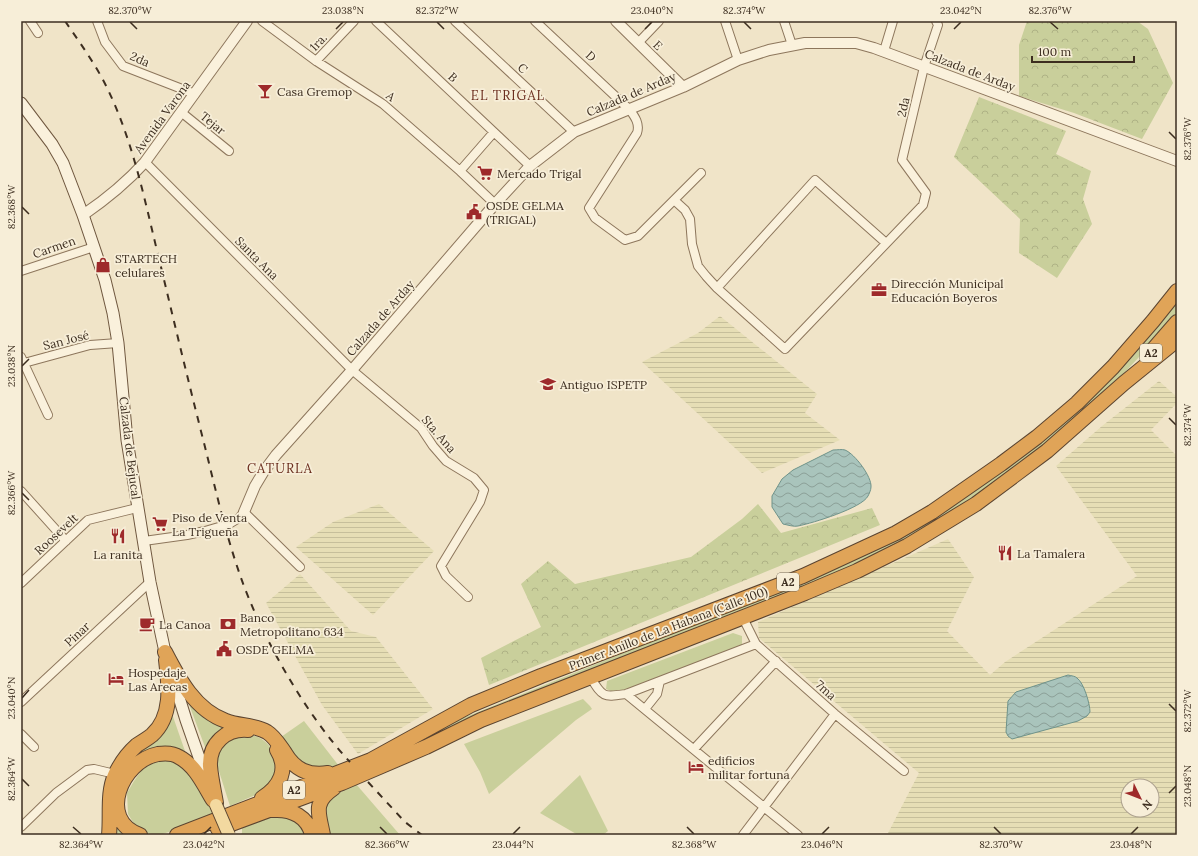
<svg xmlns="http://www.w3.org/2000/svg" width="1198" height="856" font-family="Lora,serif">
<style>
.farmland{fill:url(#farmland-rules);fill-rule:evenodd}
.grass{fill:#c9cf9b}
.forest{fill:url(#forest-crowns)}
.water{fill:url(#water-waves);stroke:#6f938a}
.lines{fill:none;stroke-linecap:round;stroke-linejoin:round}
.minor-casing{stroke:#8d765c;stroke-width:10}
.tertiary-casing{stroke:#8d765c;stroke-width:12}
.secondary-casing{stroke:#6f573f;stroke-width:13}
.motorway-casing{stroke:#5b4430;stroke-width:16}
.minor{stroke:#faf1dc;stroke-width:8}
.tertiary{stroke:#faf1dc;stroke-width:10}
.secondary{stroke:#faf1dc;stroke-width:11}
.motorway{stroke:#e0a458;stroke-width:14}
.rail{stroke:#3d2e20;stroke-width:2;stroke-dasharray:7 7;stroke-linecap:butt}
.minor-bridge-casing{stroke:#8d765c;stroke-width:10;stroke-linecap:butt}
.primary-bridge-casing{stroke:#5b4430;stroke-width:14;stroke-linecap:butt}
.minor-bridge{stroke:#faf1dc;stroke-width:8}
.primary-bridge{stroke:#f3d9a0;stroke-width:12}
.ticks{fill:none;stroke:#3d2e20;stroke-width:1.5}
.labels{text-anchor:middle;dominant-baseline:central;stroke-width:3.5;stroke-linejoin:round;paint-order:stroke}
.shield{fill:#f7eed8;stroke:#756857;stroke-width:1}
.shield-label{font-size:11px;font-weight:bold;fill:#3d2e20}
.street-label{font-size:12px;fill:#3d2e20;stroke:#f7eed8}
.poi-label{font-size:12px;fill:#3d2e20;stroke:#f7eed8;text-anchor:start}
.neighbourhood-label{font-size:13px;letter-spacing:1px;fill:#6b2e1e;stroke:#f7eed8}
.neatline{fill:none;stroke:#3d2e20;stroke-width:1.5}
.ticks-label{font-size:10px;text-anchor:middle;fill:#3d2e20}
</style>
<defs>
<pattern id="farmland-rules" width="6" height="5" patternUnits="userSpaceOnUse"><rect width="6" height="5" fill="#e6deb5"/><path d="M0 2.5h6" fill="none" stroke="#c6bf9b"/></pattern>
<pattern id="forest-crowns" width="20" height="18" patternUnits="userSpaceOnUse"><rect width="20" height="18" fill="#c9cf9b"/><path d="M2 6a3 3 0 1 1 6 0M12 15a3 3 0 1 1 6 0" fill="none" stroke="#aeb285"/></pattern>
<pattern id="water-waves" width="16" height="10" patternUnits="userSpaceOnUse"><rect width="16" height="10" fill="#a9c4bc"/><path d="M0 5q4-4 8 0t8 0" fill="none" stroke="#8ba098"/></pattern>
</defs>
<rect width="100%" height="100%" fill="#f0e4c8"/>
<path class="farmland" d="M720 316 817 394 805 413 840 440 762 473 642 362 698 333Z
M1159 381 1177 397V403L1151 430 1177 456V835H887L919 773 759 638 758 622 948 539 974 577 947 631 990 675 1005 662 1137 576 1056 466 1102 426ZM1128 786H1152V810H1128Z
M379 504 434 551 373 615 296 547 333 522Z
M300 574 351 631 376 637 433 709 358 754 322 705 266 603Z"/>
<path class="grass" d="M1177 300V313L1165 329 1127 370 1089 407 1043 446 1009 472 953 511 920 531 866 559 781 598 485 714 391 754 463 718 801 581 1006 468Z
M733 633 742 636V645L616 693 606 689 607 681Z
M187 699 232 727 208 755Z
M583 699 590 706 592 709 576 720 489 794 480 772 464 744Z
M170 708 186 754 167 748 116 791 134 835H112L115 784Z
M304 721 339 766C334 767 328 769 323 769 303 769 291 752 281 737Z
M242 733C264 737 269 742 279 762L269 789 230 806 217 765 216 758 219 747Z
M168 757 184 764 207 798 215 818 159 835 145 833 136 827 128 814 127 793 134 781 141 771 153 762Z
M580 775 608 831 603 835H578L540 813Z
M356 784 400 835H326C326 829 322 815 324 809 328 797 345 790 356 784Z
M274 816H294L309 835H240L242 833V827Z"/>
<path class="forest" d="M1027 21H1137L1148 29 1173 83 1142 139 1074 113 1019 96V45Z
M979 97 1066 131 1056 154 1091 171 1083 199 1092 224 1057 278 1019 253 1020 219 954 157Z
M758 504 781 533 872 508 880 525 489 685 481 658 541 627 521 584 548 561 575 584 691 557 742 519Z"/>
<path class="water" d="M833 450C837 450 842 449 845 450 855 454 872 477 871 487 871 490 869 494 868 496 862 508 813 523 798 526 794 527 788 525 783 524L772 507V496L782 479 793 470Z
M1068 675C1072 676 1075 676 1077 678 1084 683 1090 704 1090 712L1087 716 1078 721 1012 739 1008 736 1006 732 1008 701 1016 692Z"/>
<g class="lines">
<defs>
<path id="minor" d="M30 21 38 33
M97 21 105 42 123 66 195 94
M262 21 316 61 383 104 460 171 495 204
M376 21 530 166
M455 21 574 132
M535 21 630 110C635 117 640 124 637 133L589 208 595 218 625 240 638 236 701 173
M725 21 738 60
M784 21 792 45
M638 43 659 21
M884 51 893 21
M316 61 354 21
M181 112 229 151
M145 162 352 370 421 428 433 446 446 461 474 478 484 490 480 502 441 566 446 576 468 597
M460 171 494 132
M674 200 685 210 690 219 692 244 698 266 706 276 717 288 785 349 923 205 926 193 902 160 924 67 938 25 936 21
M21 271 94 247
M717 288 815 180 886 243
M21 357 48 415
M21 366 24 363 90 345 118 343
M21 491 66 541
M229 524 239 518 244 512 300 567
M144 541 187 535 205 531
M21 583 88 520 137 508
M743 618 756 644 835 714 904 771
M591 678C603 698 604 697 626 694L756 644
M626 694 798 835
M21 702 150 582
M645 709 657 694 660 681
M21 734 34 747
M694 749 776 661
M21 827 56 793 87 770 94 769 115 774
M743 835 835 714"/>
<path id="tertiary" d="M616 21 683 87
M83 215C105 200 127 182 145 162L247 21
M244 512 255 486 264 471 276 455 352 370 495 204 530 166 574 132 683 87 738 60 769 50 805 43H856L874 48 1177 161"/>
<path id="secondary" d="M21 103 52 144 63 163 83 215 105 280 113 313 118 343 127 440 150 582 165 652 186 720 208 783"/>
<path id="motorway" d="M1150 353 1177 322
M165 652C179 679 195 710 226 721 239 726 255 725 267 732 275 737 280 746 285 753 295 770 309 776 328 773
M262 798C280 787 289 769 277 750
M216 803C214 791 211 778 210 766 209 744 226 728 248 730
M274 810C292 809 308 817 312 835
M218 829 342 783 426 747 481 720 805 593 857 571 907 546 976 504 1047 451 1124 383 1177 340
M109 835C111 815 107 793 115 775 120 764 128 753 137 745 142 742 147 739 152 735 173 716 169 685 166 660
M140 835C97 820 121 761 158 754 165 753 173 753 179 757 195 765 204 785 213 800
M177 835 371 760 471 705 541 676 803 576 896 533 932 512 1001 464 1037 437 1077 403 1113 367 1153 321 1177 291
M323 835C319 813 312 803 334 788"/>
</defs>
<use href="#minor" class="minor-casing"/>
<use href="#tertiary" class="tertiary-casing"/>
<use href="#secondary" class="secondary-casing"/>
<use href="#motorway" class="motorway-casing"/>
<use href="#minor" class="minor"/>
<use href="#tertiary" class="tertiary"/>
<use href="#secondary" class="secondary"/>
<use href="#motorway" class="motorway"/>
<path class="rail" d="M65 21C78 40 91 58 102 78 133 136 145 203 161 267 175 326 189 384 204 443 215 487 225 532 240 575 261 636 306 715 350 762
M368 782 405 822 422 835"/>
<defs>
<path id="minor-bridge" d="M205 531 229 524"/>
<path id="primary-bridge" d="M216 805 229 835"/>
</defs>
<use href="#minor-bridge" class="minor-bridge-casing"/>
<use href="#primary-bridge" class="primary-bridge-casing"/>
<use href="#minor-bridge" class="minor-bridge"/>
<use href="#primary-bridge" class="primary-bridge"/>
</g>
<path class="ticks" d="M130 22 137 29M437 22 444 29M744 22 751 29M1050 22 1058 29M336 29 343 22M645 29 652 22M954 29 961 22M1169 132 1176 139M22 207 29 214M22 366 29 359M1169 418 1176 425M22 493 29 500M22 698 29 690M1169 704 1176 711M22 779 29 786M1169 793 1176 786M73 827 81 834M380 827 387 834M687 827 694 834M994 827 1001 834M204 834 211 827M513 834 520 827M822 834 829 827M1131 834 1138 827"/>
<defs>
<symbol id="bar-bare" viewBox="-9 -9 18 18"><path d="M-6-5H6L.8 .8V4.5H3.5V6h-7V4.5H-.8V.8Z" fill="#9e2a2b" stroke="#f7eed8" stroke-width="2.5" paint-order="stroke"/></symbol>
<symbol id="supermarket-bare" viewBox="-9 -9 18 18"><path d="M-6-5.5h2.5l.6 2H6L4.5 2H-2.5L-4.4-4H-6ZM-1.5 3.2a1.3 1.3 0 1 0 .1 0ZM3 3.2a1.3 1.3 0 1 0 .1 0Z" fill="#9e2a2b" stroke="#f7eed8" stroke-width="2.5" paint-order="stroke"/></symbol>
<symbol id="civic-bare" viewBox="-9 -9 18 18"><path d="M-.6-6.5H3V-4.5H.6V-3L4-1V1h2V6H-6V1h2V-1L-.6-3ZM-1.2 2.5V6h2.4V2.5Z" fill="#9e2a2b" stroke="#f7eed8" stroke-width="2.5" paint-order="stroke"/></symbol>
<symbol id="shop-bare" viewBox="-9 -9 18 18"><path d="M-5-2.5h2.3a2.7 3.5 0 0 1 5.4 0H5L5.5 6h-11ZM-1.5-2.5h3a1.5 2.3 0 0 0-3 0Z" fill="#9e2a2b" stroke="#f7eed8" stroke-width="2.5" paint-order="stroke"/></symbol>
<symbol id="office-bare" viewBox="-9 -9 18 18"><path d="M-6-3h4V-5.5h4V-3h4V5H-6ZM-1-4.5V-3h2v-1.5ZM-6 0V1H6V0Z" fill="#9e2a2b" stroke="#f7eed8" stroke-width="2.5" paint-order="stroke"/></symbol>
<symbol id="university-bare" viewBox="-9 -9 18 18"><path d="M0-5L7-2L0 1L-7-2ZM-4 1L0 2.5L4 1V4Q0 6-4 4Z" fill="#9e2a2b" stroke="#f7eed8" stroke-width="2.5" paint-order="stroke"/></symbol>
<symbol id="restaurant-bare" viewBox="-9 -9 18 18"><path d="M-5-6h1v4h1v-4h1v4h1v-4h1v5L-1.5 .5V6h-2V.5L-5-1ZM5-6V6H3V1.5H1.5Q1.5-4 5-6Z" fill="#9e2a2b" stroke="#f7eed8" stroke-width="2.5" paint-order="stroke"/></symbol>
<symbol id="cafe-bare" viewBox="-9 -9 18 18"><path d="M-5.5-4.5H6V0H3Q3 3.5 0 3.5H-2.5Q-5.5 3.5-5.5 0ZM3-3.2v2h1.7v-2ZM-6 4.5H4V6H-6Z" fill="#9e2a2b" stroke="#f7eed8" stroke-width="2.5" paint-order="stroke"/></symbol>
<symbol id="bank-bare" viewBox="-9 -9 18 18"><path d="M-6-4H6V4H-6ZM0-2.3a2.3 2.3 0 1 0 0 4.6a2.3 2.3 0 1 0 0-4.6Z" fill="#9e2a2b" stroke="#f7eed8" stroke-width="2.5" paint-order="stroke"/></symbol>
<symbol id="hotel-bare" viewBox="-9 -9 18 18"><path d="M-6-4.5h1.5V1H6V5H4.5V3h-9V5H-6ZM-4 0a1.8 1.8 0 1 1 3.6 0ZM.5 0V-2.5h3Q6-2.5 6 0Z" fill="#9e2a2b" stroke="#f7eed8" stroke-width="2.5" paint-order="stroke"/></symbol>
</defs>
<g fill-rule="evenodd">
<use href="#bar-bare" x="254" y="80" width="22" height="22"/>
<use href="#supermarket-bare" x="474" y="162" width="22" height="22"/>
<use href="#civic-bare" x="463" y="201" width="22" height="22"/>
<use href="#shop-bare" x="92" y="254" width="22" height="22"/>
<use href="#office-bare" x="868" y="279" width="22" height="22"/>
<use href="#university-bare" x="537" y="373" width="22" height="22"/>
<use href="#supermarket-bare" x="149" y="513" width="22" height="22"/>
<use href="#restaurant-bare" x="107" y="525" width="22" height="22"/>
<use href="#restaurant-bare" x="994" y="542" width="22" height="22"/>
<use href="#cafe-bare" x="136" y="613" width="22" height="22"/>
<use href="#bank-bare" x="217" y="613" width="22" height="22"/>
<use href="#civic-bare" x="213" y="638" width="22" height="22"/>
<use href="#hotel-bare" x="105" y="668" width="22" height="22"/>
<use href="#hotel-bare" x="685" y="756" width="22" height="22"/>
</g>
<g class="labels">
<g class="shield">
<rect x="1140" y="344" width="22" height="18" rx="3"/>
<rect x="777" y="573" width="22" height="18" rx="3"/>
<rect x="283" y="781" width="22" height="18" rx="3"/>
</g>
<g class="shield-label">
<text x="1151" y="353">A2</text>
<text x="788" y="582">A2</text>
<text x="294" y="790">A2</text>
</g>
<g class="street-label">
<text transform="translate(318 42) rotate(-47)">1ra.</text>
<text transform="translate(658 45) rotate(44)">E</text>
<text transform="translate(591 56) rotate(43)">D</text>
<text transform="translate(140 59) rotate(24)">2da</text>
<text transform="translate(523 68) rotate(43)">C</text>
<text transform="translate(970 70) rotate(21)">Calzada de Arday</text>
<text transform="translate(453 77) rotate(43)">B</text>
<text transform="translate(631 94) rotate(-23)">Calzada de Arday</text>
<text transform="translate(391 96) rotate(38)">A</text>
<text transform="translate(903 107) rotate(-77)">2da</text>
<text transform="translate(162 117) rotate(-54)">Avenida Varona</text>
<text transform="translate(213 123) rotate(40)">Tejar</text>
<text transform="translate(54 247) rotate(-19)">Carmen</text>
<text transform="translate(257 258) rotate(45)">Santa Ana</text>
<text transform="translate(380 318) rotate(-49)">Calzada de Arday</text>
<text transform="translate(66 340) rotate(-14)">San José</text>
<text transform="translate(439 434) rotate(49)">Sta. Ana</text>
<text transform="translate(130 448) rotate(83)">Calzada de Bejucal</text>
<text transform="translate(56 534) rotate(-43)">Roosevelt</text>
<text transform="translate(668 628) rotate(-21)">Primer Anillo de La Habana (Calle 100)</text>
<text transform="translate(77 634) rotate(-43)">Pinar</text>
<text transform="translate(826 690) rotate(42)">7ma</text>
</g>
<g class="poi-label">
<text x="277" y="91">Casa Gremop</text>
<text x="497" y="173">Mercado Trigal</text>
<text x="486" y="205">OSDE GELMA<tspan x="486" dy="14">(TRIGAL)</tspan></text>
<text x="115" y="258">STARTECH<tspan x="115" dy="14">celulares</tspan></text>
<text x="891" y="283">Dirección Municipal<tspan x="891" dy="14">Educación Boyeros</tspan></text>
<text x="560" y="384">Antiguo ISPETP</text>
<text x="172" y="517">Piso de Venta<tspan x="172" dy="14">La Trigueña</tspan></text>
<text x="1017" y="553">La Tamalera</text>
<text x="118" y="554" text-anchor="middle">La ranita</text>
<text x="240" y="617">Banco<tspan x="240" dy="14">Metropolitano 634</tspan></text>
<text x="159" y="624">La Canoa</text>
<text x="236" y="649">OSDE GELMA</text>
<text x="128" y="672">Hospedaje<tspan x="128" dy="14">Las Arecas</tspan></text>
<text x="708" y="760">edificios<tspan x="708" dy="14">militar fortuna</tspan></text>
</g>
<g class="neighbourhood-label">
<text x="508" y="95">EL TRIGAL</text>
<text x="280" y="468">CATURLA</text>
</g>
</g>
<rect width="1198" height="856" fill="none" stroke="#f7eed8" stroke-width="44"/>
<g transform="translate(1140 798) rotate(133)"><circle r="19" fill="#f7eed8" stroke="#ada18e"/>
<path d="M0-3L7 15L0 10L-7 15Z" fill="#9e2a2b"/>
<text y="-6" font-size="11" font-weight="bold" text-anchor="middle" fill="#3d2e20">N</text>
</g>
<path d="M1032 56v6h102v-6" fill="none" stroke="#3d2e20" stroke-width="2"/>
<text x="1038" y="56" font-size="12" fill="#3d2e20" stroke="#f7eed8" stroke-width="3" paint-order="stroke">100 m</text>
<rect x="22" y="22" width="1154" height="812" class="neatline"/>
<g class="ticks-label">
<text x="130" y="14">82.370°W</text>
<text x="343" y="14">23.038°N</text>
<text x="437" y="14">82.372°W</text>
<text x="652" y="14">23.040°N</text>
<text x="744" y="14">82.374°W</text>
<text x="961" y="14">23.042°N</text>
<text x="1050" y="14">82.376°W</text>
<text transform="translate(1187 139) rotate(-90)" y="4">82.376°W</text>
<text transform="translate(11 207) rotate(-90)" y="4">82.368°W</text>
<text transform="translate(11 366) rotate(-90)" y="4">23.038°N</text>
<text transform="translate(1187 425) rotate(-90)" y="4">82.374°W</text>
<text transform="translate(11 493) rotate(-90)" y="4">82.366°W</text>
<text transform="translate(11 698) rotate(-90)" y="4">23.040°N</text>
<text transform="translate(1187 711) rotate(-90)" y="4">82.372°W</text>
<text transform="translate(11 779) rotate(-90)" y="4">82.364°W</text>
<text transform="translate(1187 786) rotate(-90)" y="4">23.048°N</text>
<text x="81" y="848">82.364°W</text>
<text x="204" y="848">23.042°N</text>
<text x="387" y="848">82.366°W</text>
<text x="513" y="848">23.044°N</text>
<text x="694" y="848">82.368°W</text>
<text x="822" y="848">23.046°N</text>
<text x="1001" y="848">82.370°W</text>
<text x="1131" y="848">23.048°N</text>
</g>
</svg>
